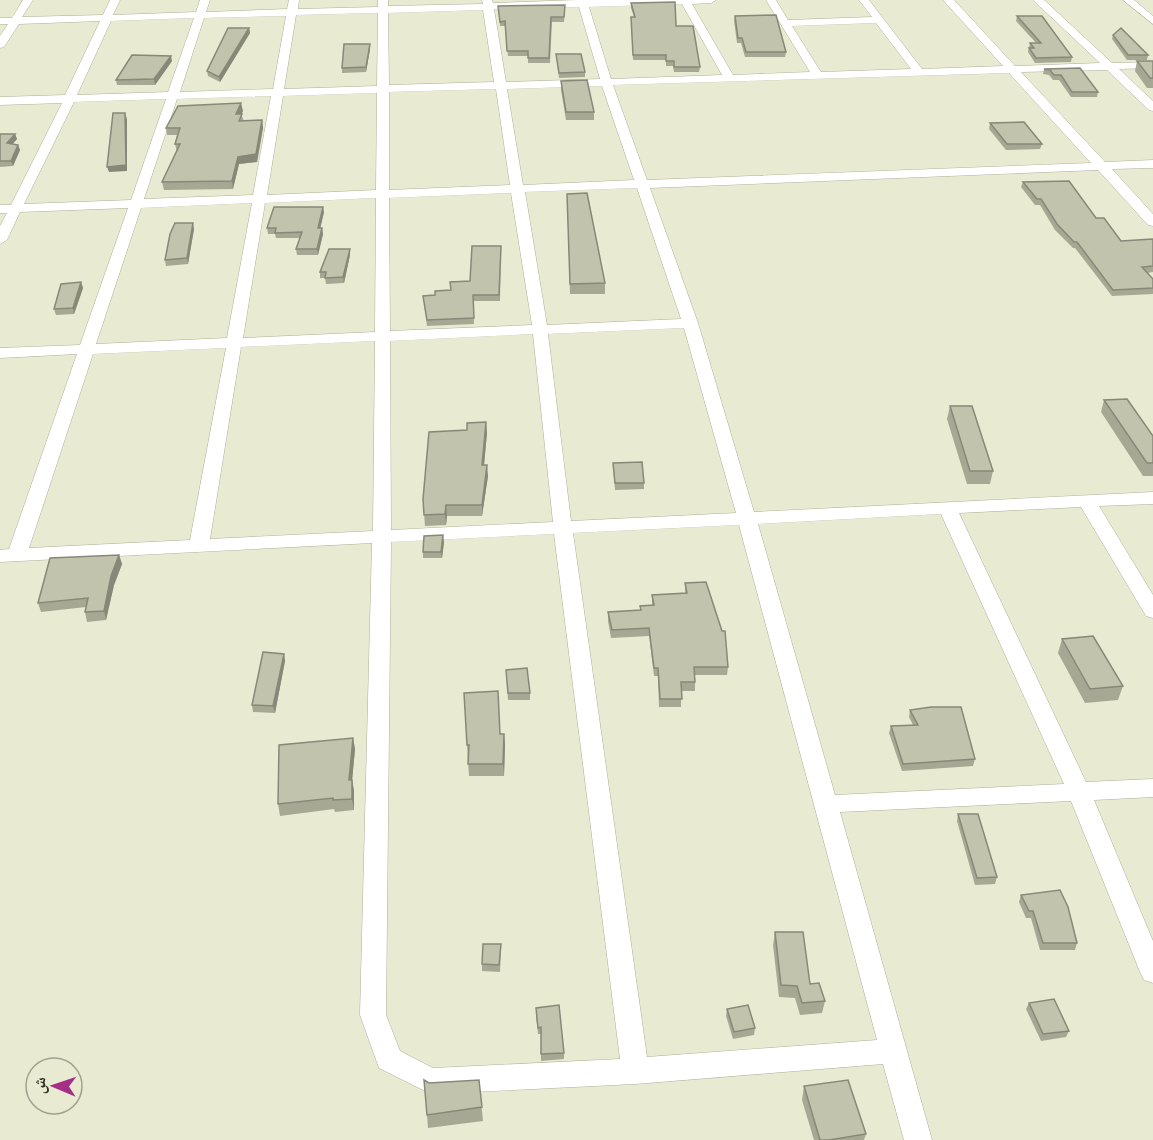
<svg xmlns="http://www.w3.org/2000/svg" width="1153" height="1140" font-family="'DM Sans','Noto Naskh Arabic',sans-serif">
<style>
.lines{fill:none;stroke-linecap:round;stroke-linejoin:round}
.street-casing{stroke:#adaf98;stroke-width:1}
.street{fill:#fff;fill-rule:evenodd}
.wall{fill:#a7a894}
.shaded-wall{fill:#888878}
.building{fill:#c2c3ac;stroke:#888878;stroke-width:1.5}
</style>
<rect width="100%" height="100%" fill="#e9ead2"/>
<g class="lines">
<defs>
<path id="street" d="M23 0H33L22 17 103 15 110 0H120L113 15 196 12 200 0H210L206 12 287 9 289 0H299L298 9 378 7V0H388V6L483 4 482 0H492L493 3 577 0H716L711 3 692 4 733 75 810 72 766 0H776L788 20 872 17 859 0H869L922 69 1003 66 943 0H954L1015 66 1100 63 1033 0H1044L1112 63 1153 62V68L1119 69 1153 101V111L1149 110 1107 70 1021 72 1105 162 1153 160V168L1112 169 1153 214V226L1148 225 1098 170 650 188 698 323 754 512 1153 492V504L1099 506 1153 595V618L1146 616 1081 507 959 513 1086 782 1153 779V797L1094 800 1153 941V983L1144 980 1140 972 1071 801 840 812 932 1140H904L883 1064 635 1084 431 1094 379 1068 360 1015 372 543 0 562V550L9 549 77 354 0 358V348L80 345 128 208 20 212 7 240 0 244V226L7 213H0V205H11L62 103 0 105V97L65 95 100 21 19 24 4 47 0 48V36L8 24H0V18H12ZM682 4 722 75 611 79 589 7ZM579 7 600 79 506 82 494 9ZM483 10 494 82 389 85 388 13ZM378 13 377 86 284 89 296 15ZM286 16 273 89 180 92 204 18ZM194 18 168 92 77 95 111 21ZM876 23 911 69 821 72 792 26ZM1009 73 1091 163 647 180 613 85ZM602 86 634 180 523 185 507 89ZM496 89 510 185 389 190V92ZM377 93 376 190 267 195 283 96ZM271 96 253 195 144 199 177 99ZM166 99 131 200 24 204 74 102ZM637 188 681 319 547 325 525 192ZM511 193 532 325 390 331 389 198ZM376 198 375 332 243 338 265 203ZM252 203 227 338 96 344 141 208ZM684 328 736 513 571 521 548 334ZM533 334 553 522 391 530 390 341ZM375 341 373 531 210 539 241 347ZM226 348 190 540 29 548 93 354ZM941 514 1064 784 835 795 758 524ZM739 525 877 1040 647 1057 573 533ZM554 534 620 1059 433 1068 400 1051 386 1015 391 542Z
M1123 0H1134L1153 16V24Z"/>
</defs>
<use href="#street" class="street-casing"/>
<use href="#street" class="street"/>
</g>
<path class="wall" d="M631 3 676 26 700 67 699 72H674L673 66H666V60H633L631 21 634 17 631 8Z
M565 5 564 22H552L550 63H528V56H508L505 26H500L498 6Z
M735 16 786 52 785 57H745L741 43H737L734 21Z
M1017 16 1072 57 1071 62 1035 63 1028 52 1030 43H1036L1016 21Z
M249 28 250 33 220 82 208 76 207 71Z
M1113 35 1148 55 1147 60H1127L1112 39Z
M370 44V49L366 72 342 73V68Z
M556 54 585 72V77L559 78Z
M172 61 155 85H117L116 80Z
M1137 61H1153V88H1147L1135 71Z
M1080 68 1098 92 1097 97H1071L1059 80H1053L1049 75 1043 74 1044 69Z
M561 81 594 112V120H566L561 90Z
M243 111 241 114 244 121 262 120 263 128 257 162 239 164 233 189 164 190 162 182 177 152 175 144 177 135H167L166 128Z
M990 123 1042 144 1040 149 1006 150 989 129Z
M0 134H15L17 139 13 144 18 145 20 150 13 166 0 167Z
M1023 182 1096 218 1121 241 1153 239V272L1147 273 1153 279V294L1112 296 1075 248H1073L1055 230 1040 205H1035L1021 187Z
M567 194 605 283V294H570Z
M324 212 320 228H322L323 234 318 255H297L296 249 300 238H276L275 234H268L267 228Z
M194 229 188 264 166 266 165 260Z
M501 246 500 301H473L474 324 427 326 423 296 435 295 451 290 470 281Z
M350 249V255L344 283 326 284 325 278H320V272Z
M81 282 83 288 74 314 56 315 54 309Z
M1104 400 1153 436V476H1143L1101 412Z
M950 406 993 471 990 484H967L947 419Z
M486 422 487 433 484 465 488 476 482 516H447L446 525 425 526 423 499 467 430Z
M613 463 644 483V489L615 490Z
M444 542 442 558H423V552Z
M119 555 122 564 114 585 106 620 87 622 85 612 86 607 41 612 38 603Z
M685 583 728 667 727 675H695V691H681V707H659L658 676H654L649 636 611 638 608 621V612L640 610V606L652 605V595L685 593Z
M1062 639 1123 686 1118 700 1085 703 1058 653Z
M284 654 285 661 275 713 253 712 252 705Z
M506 670 530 693V700H508Z
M910 710 975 759 973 766 902 771 889 733 891 726 913 725 909 717Z
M500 734H504L505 746 504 776H469L467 745Z
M353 738 355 749 352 780 354 791V810L335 812 334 809 280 816 278 804Z
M958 814 997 877 995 884 975 885 957 821Z
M1021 895 1077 943 1075 950H1040L1031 918H1026L1019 902Z
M775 932 810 984 825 1001 822 1013 800 1015 795 998 779 997 773 945Z
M501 951 500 972 482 971V964Z
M1029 1003 1069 1031 1066 1037 1041 1041 1026 1009Z
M727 1009 755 1028 754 1035 733 1039 726 1016Z
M536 1015 564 1053V1059L541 1061V1034H538Z
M479 1080 483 1121 428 1128 427 1115 429 1083Z
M804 1086 866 1134 864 1140H814L802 1100Z"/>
<path class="shaded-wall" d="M249 28 250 33 220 82 219 77Z
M370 44V49L366 72V67Z
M171 56 172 61 155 85 154 79Z
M241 103 243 111 238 121 236 114Z
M125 113 127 119V171L109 172 107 167Z
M262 120 263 128 257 162 239 164 233 189 232 181 238 157Z
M15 134 17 139 8 148 7 143Z
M18 145 20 150 13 166 11 161Z
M323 207 324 212 319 234 318 228Z
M193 223 194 229 188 264 187 258Z
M322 228 323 234 318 255 317 249Z
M350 249V255L344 283 343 277Z
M81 282 83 288 74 314 73 308Z
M486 422 487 433 483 476 482 465Z
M487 465 488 476 482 516V505Z
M446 505 447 516 446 525 445 514Z
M443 535 444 542 442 558 441 552Z
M119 555 122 564 114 585 106 620 104 611 111 576Z
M284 654 285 661 275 713 273 706Z
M504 734 505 746 504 776 503 764Z
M353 738 355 749 351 792 349 780Z
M352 780 354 791V810L352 799Z"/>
<path class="building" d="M675 2 676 26H693L700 67H674V61H666V55H633L631 17H635L631 3Z
M565 5 564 17H551L549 58H528V51H507L505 21 500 22 498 6Z
M776 15 786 52H746L742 38H738L735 16Z
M1017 16H1042L1072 57 1036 58 1029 48H1034L1030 43H1041Z
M228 28H249L219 77 207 71Z
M1121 28 1148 55H1128L1113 35Z
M344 44H370L366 67 342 68Z
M556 54H581L585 72 559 73Z
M132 55 171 56 154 79 116 80Z
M1137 61H1153V78H1150Z
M1080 68 1098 92H1072L1061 75H1054L1050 70 1044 69Z
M587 80 594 112H566L561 81Z
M241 103 236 114H242L239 121 262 120 256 154 238 157 232 181 162 182 180 144H175L180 128H166L178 106Z
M113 113H125L126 165 107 167Z
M1024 122 1042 144H1007L990 123Z
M0 134H15L7 143 18 145 11 161H0Z
M1069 181 1096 218H1104L1121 241 1153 239V266L1142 267 1153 279V288L1113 290 1077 242H1074L1057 224 1041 199H1037L1023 182Z
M587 193 605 283 570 284 567 194Z
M274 207H323L318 228H322L317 249H296L302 232 275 233 276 228H267Z
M175 223H193L187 258 165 260 170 234Z
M472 246H501L499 295H473L474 318 427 320 423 296 435 295V291L451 290 450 282 470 281Z
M329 249H350L343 277 325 278 326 272H320Z
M81 282 73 308 54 309 61 284Z
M1127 399 1153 436V463H1147L1104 400Z
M950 406H972L993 471H970Z
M486 422 482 465H487L482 505H446L445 514 424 515 423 499 429 432 467 430V423Z
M642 462 644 483H615L613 463Z
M443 535 441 552H423L424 536Z
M119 555 111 576 104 611 85 612 88 598 38 603 50 558Z
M706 582 722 631H725L728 667H694L695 682H681L682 699H660L658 668H654L649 628 612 630 608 612 641 610 640 606 654 605 652 595 687 593 685 583Z
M1093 636 1123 686 1090 689 1062 639Z
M263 652 284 654 273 706 252 705Z
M527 668 530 693H508L506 670Z
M498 691 500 734H504L503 764H468L469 745H467L464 693Z
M931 707H961L975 759 903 764 891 726 918 725 910 710Z
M353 738 349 780H352V799L333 800V798L278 804 279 745Z
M958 814H978L997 877 977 878Z
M1060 890 1068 907 1077 943H1043L1033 911H1029L1021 895Z
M775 932H803L810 984 819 983 825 1001 802 1003 797 986 781 985Z
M483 944H501L499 965 482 964Z
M1054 999 1069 1031 1043 1034 1029 1003Z
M559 1005 564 1053 541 1054V1027L538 1028 536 1008Z
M748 1005 755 1028 734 1032 727 1009Z
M424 1080 429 1083 479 1080 482 1107 427 1115Z
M848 1080 866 1134 829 1140H820L804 1086Z"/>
<g transform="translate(54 1086) rotate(272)"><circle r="28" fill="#e9ead2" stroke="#9fa08e" stroke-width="1.5"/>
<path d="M0-4.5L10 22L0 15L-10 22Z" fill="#a52f87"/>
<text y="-9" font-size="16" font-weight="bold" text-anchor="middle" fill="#313128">ش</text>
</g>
</svg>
